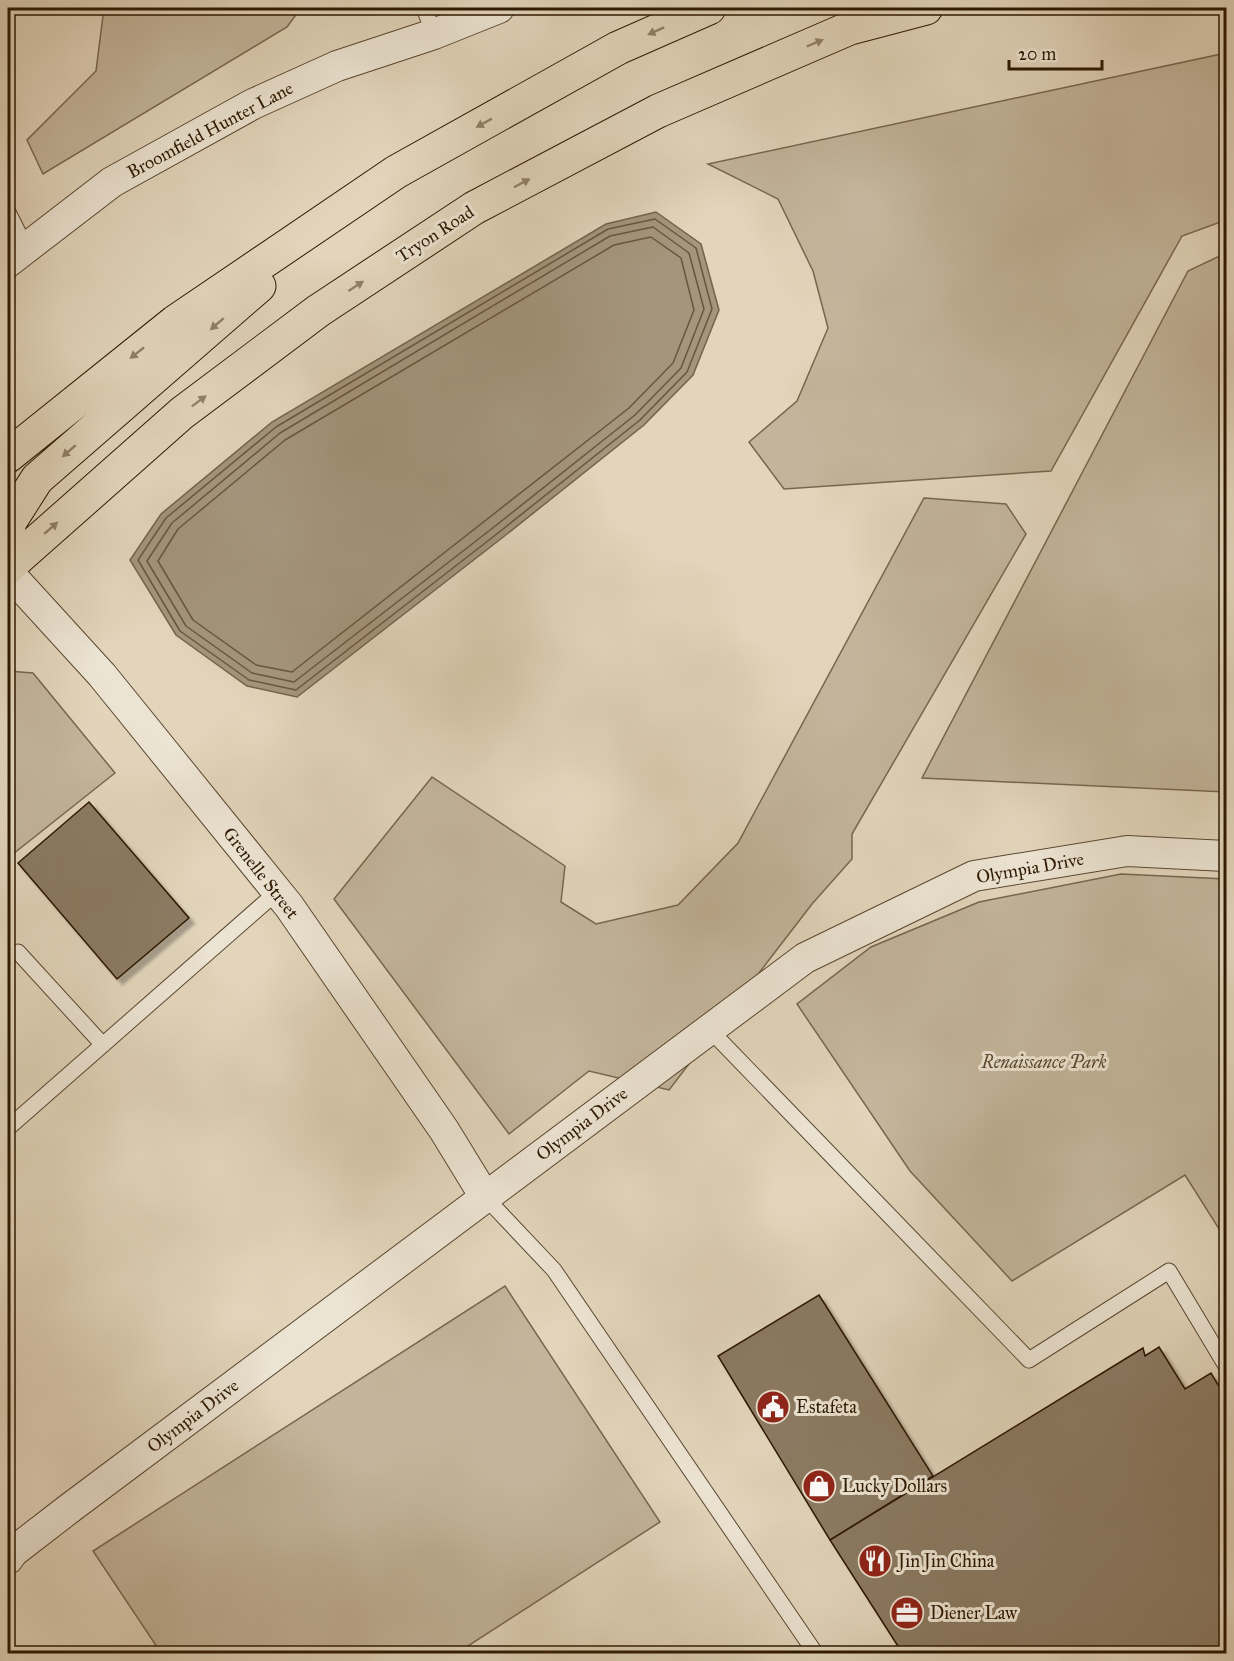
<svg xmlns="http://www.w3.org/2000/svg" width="1234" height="1661" font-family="'IM FELL Great Primer',serif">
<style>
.green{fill:#c3b59b;stroke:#78664e;stroke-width:1.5}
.water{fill:#a4957c;stroke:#74634b;stroke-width:1.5}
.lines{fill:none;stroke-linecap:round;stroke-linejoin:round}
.shore{stroke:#68563e;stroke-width:1.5}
.building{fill:#8b7a62;stroke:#2d1801;stroke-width:1.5;filter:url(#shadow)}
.service-casing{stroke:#5a4730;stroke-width:17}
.minor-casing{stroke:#5a4730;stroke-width:32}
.primary-casing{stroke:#2d1801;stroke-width:35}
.service{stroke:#ece4d3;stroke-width:15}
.minor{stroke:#ece4d3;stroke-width:30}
.primary{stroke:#e2d5bb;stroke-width:33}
.oneway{fill:#918067}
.labels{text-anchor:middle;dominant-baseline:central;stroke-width:6;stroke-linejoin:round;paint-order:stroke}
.street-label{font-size:18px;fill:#2d1801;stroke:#ece4d3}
.park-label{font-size:18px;font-style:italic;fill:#5a472f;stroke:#ece4d3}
.poi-label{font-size:18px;fill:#2d1801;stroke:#ece4d3;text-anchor:start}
</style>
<defs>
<filter id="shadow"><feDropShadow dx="5.5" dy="5.5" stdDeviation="1.5" flood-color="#0004"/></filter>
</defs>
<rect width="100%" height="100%" fill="#e2d5bb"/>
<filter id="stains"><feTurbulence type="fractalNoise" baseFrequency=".00333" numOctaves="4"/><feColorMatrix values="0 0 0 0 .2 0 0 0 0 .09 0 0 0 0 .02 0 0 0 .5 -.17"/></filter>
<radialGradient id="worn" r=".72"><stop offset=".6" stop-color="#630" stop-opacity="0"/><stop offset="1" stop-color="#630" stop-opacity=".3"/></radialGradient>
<path class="green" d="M104 8H301L287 27 43 174 27 140 96 71Z
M1226 53V220L1182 236 1051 471 784 489 749 442 797 401 828 328 813 271 778 199 708 164Z
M1226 253V792L922 778 1188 271Z
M924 498 1006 504 1026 534 852 834V859L812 904 669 1090 589 1071 509 1134 334 899 432 777 565 866 561 902 596 924 678 905 738 843Z
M8 671 33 673 115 773 8 858Z
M1121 874 1226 879V1240L1185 1175 1012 1281 910 1171 797 1004 871 947 979 902Z
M505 1286 660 1522 457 1653H161L93 1551Z"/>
<path class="water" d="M656 212 701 244 719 310 693 375 644 425 502 538 297 697 247 686 176 635 130 560 161 514 272 422 606 224Z"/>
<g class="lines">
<path class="shore" d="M655 219 696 248 712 309 687 372 640 420 498 533 296 690 249 680 180 631 138 560 166 518 276 427 608 229Z
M653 227 689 253 704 309 681 368 635 415 494 527 294 682 252 673 186 626 147 561 172 523 280 433 610 236Z
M651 237 681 258 694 310 673 363 629 408 292 672 256 665 193 620 158 561 178 529 285 440 614 245Z"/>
</g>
<path class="building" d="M89 802 189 918 117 979 18 863Z
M819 1295 933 1476 830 1540 718 1356Z
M1159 1347 1185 1389 1211 1373 1226 1398V1654H903L830 1540 1143 1348 1145 1356Z"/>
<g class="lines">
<defs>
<path id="service" d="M424 8 434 34
M8 212 26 248
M18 952 103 1045
M709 1029 1029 1360 1169 1271 1226 1366
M8 1128 277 892
M485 1197 554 1270 816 1654"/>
<path id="minor" d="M8 262 112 182 253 104 337 66 434 34 499 8
M8 572 102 675 289 906 444 1130 485 1197
M8 1559 13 1552 70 1508 805 958 974 876 1127 851 1226 856"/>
<path id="primary" d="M8 456 175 322 396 172 618 48 709 8
M8 540 9 523 37 479 259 286
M8 567 182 413 318 311 474 208 658 111 850 28 926 8"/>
</defs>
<use href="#service" class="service-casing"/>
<use href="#minor" class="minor-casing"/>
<use href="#primary" class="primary-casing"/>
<use href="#service" class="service"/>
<use href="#minor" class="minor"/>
<use href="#primary" class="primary"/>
</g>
<defs><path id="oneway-solid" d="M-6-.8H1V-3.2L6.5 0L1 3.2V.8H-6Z" transform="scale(1.5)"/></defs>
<g class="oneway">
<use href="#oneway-solid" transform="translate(656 31) rotate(156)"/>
<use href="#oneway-solid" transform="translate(815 43) rotate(-23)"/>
<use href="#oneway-solid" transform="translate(484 123) rotate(151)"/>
<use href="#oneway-solid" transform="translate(522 183) rotate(-28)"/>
<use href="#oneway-solid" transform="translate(356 286) rotate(-33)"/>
<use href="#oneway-solid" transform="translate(217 324) rotate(139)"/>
<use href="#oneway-solid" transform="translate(137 353) rotate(142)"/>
<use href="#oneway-solid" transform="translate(199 401) rotate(-37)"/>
<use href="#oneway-solid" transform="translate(69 451) rotate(139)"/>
<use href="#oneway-solid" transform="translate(51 528) rotate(-41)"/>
</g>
<defs>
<symbol id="civic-disc" viewBox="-11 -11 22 22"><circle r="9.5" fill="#8f2418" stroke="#ece4d3"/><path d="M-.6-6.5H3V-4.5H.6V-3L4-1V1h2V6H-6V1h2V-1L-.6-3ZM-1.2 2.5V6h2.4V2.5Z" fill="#fff"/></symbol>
<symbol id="shop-disc" viewBox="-11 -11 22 22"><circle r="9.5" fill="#8f2418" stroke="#ece4d3"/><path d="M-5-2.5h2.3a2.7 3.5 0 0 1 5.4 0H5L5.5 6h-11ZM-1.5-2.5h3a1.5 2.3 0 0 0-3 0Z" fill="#fff"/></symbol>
<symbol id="restaurant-disc" viewBox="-11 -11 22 22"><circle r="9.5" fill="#8f2418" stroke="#ece4d3"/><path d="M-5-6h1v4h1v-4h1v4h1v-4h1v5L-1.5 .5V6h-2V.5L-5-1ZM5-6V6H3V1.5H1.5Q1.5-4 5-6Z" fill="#fff"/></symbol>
<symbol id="office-disc" viewBox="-11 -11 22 22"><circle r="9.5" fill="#8f2418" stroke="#ece4d3"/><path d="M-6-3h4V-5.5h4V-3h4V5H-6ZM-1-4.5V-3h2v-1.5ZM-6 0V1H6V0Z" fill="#fff"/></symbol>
</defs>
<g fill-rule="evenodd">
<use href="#civic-disc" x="754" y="1388" width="38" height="38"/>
<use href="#shop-disc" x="800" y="1467" width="38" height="38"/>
<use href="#restaurant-disc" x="856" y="1542" width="38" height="38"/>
<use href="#office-disc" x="888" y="1594" width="38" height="38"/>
</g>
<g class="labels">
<g class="street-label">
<text transform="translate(210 130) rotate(-28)">Broomfield Hunter Lane</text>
<text transform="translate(435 234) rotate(-33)">Tryon Road</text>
<text transform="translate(1030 868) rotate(-10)">Olympia Drive</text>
<text transform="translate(261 873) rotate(52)">Grenelle Street</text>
<text transform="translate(582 1124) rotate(-37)">Olympia Drive</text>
<text transform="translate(193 1416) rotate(-37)">Olympia Drive</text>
</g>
<g class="park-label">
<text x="1044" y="1062">Renaissance Park</text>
</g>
<g class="poi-label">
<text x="796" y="1407">Estafeta</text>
<text x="842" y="1486">Lucky Dollars</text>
<text x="898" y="1561">Jin Jin China</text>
<text x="930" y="1613">Diener Law</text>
</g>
</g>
<rect width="1234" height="1661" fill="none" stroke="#e2d5bb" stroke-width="30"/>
<rect x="9" y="9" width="1216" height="1643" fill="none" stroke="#2d1801" stroke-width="3"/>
<rect x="15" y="15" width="1204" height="1631" fill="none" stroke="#2d1801" stroke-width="1.5"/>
<path d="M1009 60v9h93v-9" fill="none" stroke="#2d1801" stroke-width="3"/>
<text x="1018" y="60" font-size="18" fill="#2d1801" stroke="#ece4d3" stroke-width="4.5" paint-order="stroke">20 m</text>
<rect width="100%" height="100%" filter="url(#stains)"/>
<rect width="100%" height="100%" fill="url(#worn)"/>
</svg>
